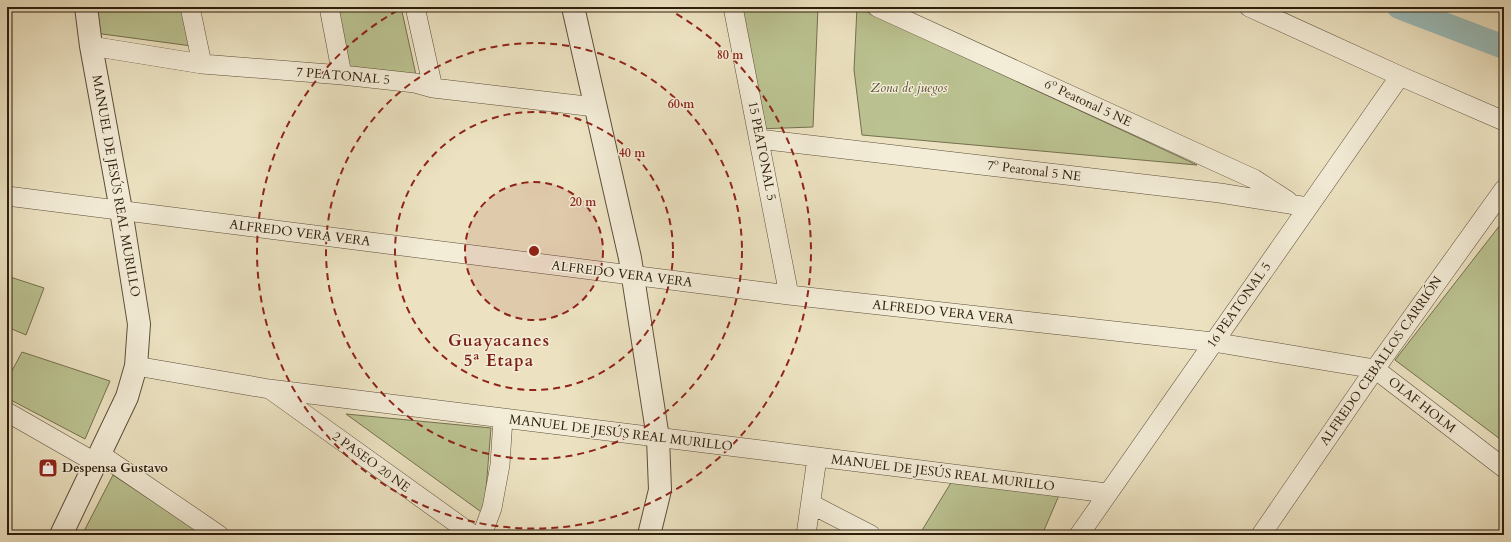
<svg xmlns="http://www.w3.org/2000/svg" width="1511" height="542" font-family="Cardo,serif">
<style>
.green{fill:#bbc291;stroke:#74704f}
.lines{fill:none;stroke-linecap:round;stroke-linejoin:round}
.canal{stroke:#9abcba;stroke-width:24}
.minor-casing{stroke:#5d4e3a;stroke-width:20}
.tertiary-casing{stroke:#5d4e3a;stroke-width:24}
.minor{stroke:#f3ecd7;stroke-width:19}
.tertiary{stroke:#f3ecd7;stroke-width:22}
.ring{fill:none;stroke:#8f2418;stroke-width:2;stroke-dasharray:7 5}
.labels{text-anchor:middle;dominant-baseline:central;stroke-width:3;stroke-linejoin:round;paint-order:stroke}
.street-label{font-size:13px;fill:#2d1d0d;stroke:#f3ecd7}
.park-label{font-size:13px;font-style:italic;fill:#584f35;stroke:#f3ecd7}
.poi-label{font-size:13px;font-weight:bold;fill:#2d1d0d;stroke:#f3ecd7;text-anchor:start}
.district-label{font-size:17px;font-weight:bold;letter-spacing:1px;fill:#7a1f14;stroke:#f3ecd7}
.centre{fill:#8f2418;stroke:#f3ecd7;stroke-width:2}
.ring-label{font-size:12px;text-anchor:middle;font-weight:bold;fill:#8f2418;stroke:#f3ecd7;stroke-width:3;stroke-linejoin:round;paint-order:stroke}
</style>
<rect width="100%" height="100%" fill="#ece2c1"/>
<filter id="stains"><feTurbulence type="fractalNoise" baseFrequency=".005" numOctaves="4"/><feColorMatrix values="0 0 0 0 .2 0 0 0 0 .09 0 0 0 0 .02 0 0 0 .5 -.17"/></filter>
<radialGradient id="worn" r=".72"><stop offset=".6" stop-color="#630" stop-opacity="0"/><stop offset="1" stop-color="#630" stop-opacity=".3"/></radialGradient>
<path class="green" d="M93 7H191L199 47 95 33Z
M333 7H401L416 75 345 66Z
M736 7H818L813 127 757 129Z
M857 7 1197 165 862 135 854 70Z
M1504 220V442L1395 360Z
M7 276 44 288 26 335 7 327Z
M22 352 110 381 85 439 7 398V380Z
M346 414 491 428 484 514Z
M113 475 204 535H82Z
M952 481 1060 493 1042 535H928L921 532Z"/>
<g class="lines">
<path class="canal" d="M1399 7 1504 47"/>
<defs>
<path id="minor" d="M190 7 202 64
M329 7 342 75
M415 7 433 88
M733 7 789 295
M877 7 1254 179 1288 201
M1249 7 1400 76 1504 121
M91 46 202 64 342 75 415 83 433 88 595 107
M759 139 1220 193 1308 207
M7 196 789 295 1213 342 1375 369 1504 468
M136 366 269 389 1107 493
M271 390 473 535
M7 412 96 463
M100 454 219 535
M811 504 871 535
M482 535 492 508 500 465 503 418
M806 535 817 458
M1079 535 1400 76
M1261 535 1375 369 1504 189"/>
<path id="tertiary" d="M573 7 630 258 658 438 660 490 649 535
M61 535 127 397 136 366 139 324 121 210 91 46 86 7"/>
</defs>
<use href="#minor" class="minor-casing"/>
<use href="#tertiary" class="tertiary-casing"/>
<use href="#minor" class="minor"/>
<use href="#tertiary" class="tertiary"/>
</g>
<circle cx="534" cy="251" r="69" fill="#8f2418" fill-opacity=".12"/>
<g class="ring">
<circle cx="534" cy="251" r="69"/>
<circle cx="534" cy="251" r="139"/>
<circle cx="534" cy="251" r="208"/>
<path d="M666 8A277 277 0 1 1 402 8"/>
</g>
<defs>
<symbol id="shop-square" viewBox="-11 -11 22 22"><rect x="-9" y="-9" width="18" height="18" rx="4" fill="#8f2418" stroke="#f3ecd7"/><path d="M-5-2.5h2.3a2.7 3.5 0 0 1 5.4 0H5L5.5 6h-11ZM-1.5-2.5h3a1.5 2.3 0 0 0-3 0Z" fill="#fff"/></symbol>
</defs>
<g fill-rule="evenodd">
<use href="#shop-square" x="37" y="457" width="22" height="22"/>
</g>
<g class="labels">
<g class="street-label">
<text transform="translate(343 76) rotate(5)">7 PEATONAL 5</text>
<text transform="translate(1088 103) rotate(25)">6º Peatonal 5 NE</text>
<text transform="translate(762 151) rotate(79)">15 PEATONAL 5</text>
<text transform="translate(1034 171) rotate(7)">7º Peatonal 5 NE</text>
<text transform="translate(116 186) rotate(80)">MANUEL DE JESÚS REAL MURILLO</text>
<text transform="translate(300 233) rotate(7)">ALFREDO VERA VERA</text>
<text transform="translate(622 274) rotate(7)">ALFREDO VERA VERA</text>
<text transform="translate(1239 305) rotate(-55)">16 PEATONAL 5</text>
<text transform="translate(943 312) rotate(6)">ALFREDO VERA VERA</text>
<text transform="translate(1381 361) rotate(-55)">ALFREDO CEBALLOS CARRIÓN</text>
<text transform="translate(1422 405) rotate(38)">OLAF HOLM</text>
<text transform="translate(621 433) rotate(7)">MANUEL DE JESÚS REAL MURILLO</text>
<text transform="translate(371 462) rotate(36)">2 PASEO 20 NE</text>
<text transform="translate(943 473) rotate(7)">MANUEL DE JESÚS REAL MURILLO</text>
</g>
<g class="park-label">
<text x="909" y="88">Zona de juegos</text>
</g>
<g class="poi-label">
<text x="62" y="468">Despensa Gustavo</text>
</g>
<g class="district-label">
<text x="499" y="340">Guayacanes<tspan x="499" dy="20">5ª Etapa</tspan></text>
</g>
</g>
<circle cx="534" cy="251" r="6" class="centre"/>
<g class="ring-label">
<text x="730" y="59">80 m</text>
<text x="681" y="108">60 m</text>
<text x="632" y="157">40 m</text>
<text x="583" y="206">20 m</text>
</g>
<rect width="1511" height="542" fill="none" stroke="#ece2c1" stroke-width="24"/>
<rect x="8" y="8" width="1495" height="526" fill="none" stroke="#2d1d0d" stroke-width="2"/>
<rect x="12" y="12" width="1487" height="518" fill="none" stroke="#2d1d0d"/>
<rect width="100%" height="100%" filter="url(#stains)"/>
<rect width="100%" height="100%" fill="url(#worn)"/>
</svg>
